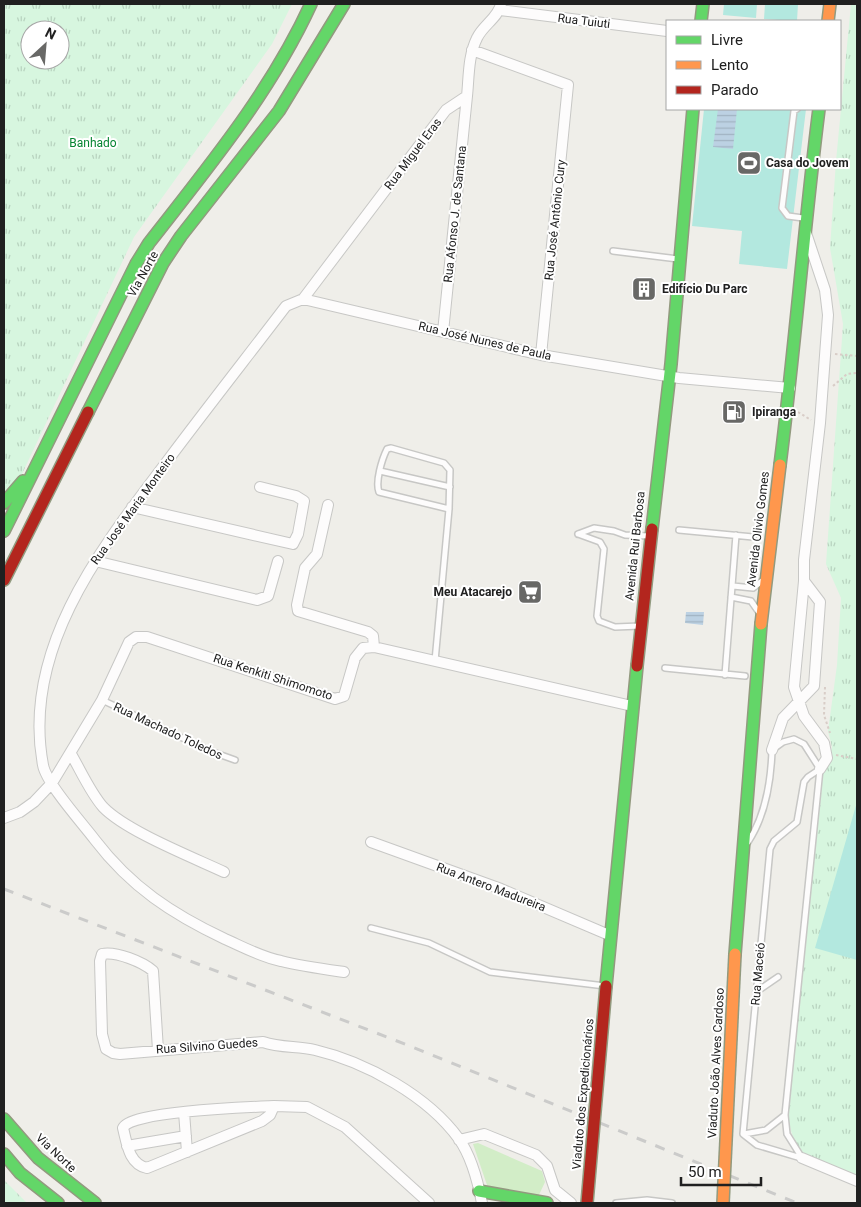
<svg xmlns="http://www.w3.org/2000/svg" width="861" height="1207" font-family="Roboto,sans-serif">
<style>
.grass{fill:#d2edc7}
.park{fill:url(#park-tufts);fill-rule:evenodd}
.pitch{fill:#b3e8df}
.water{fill:url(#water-rules)}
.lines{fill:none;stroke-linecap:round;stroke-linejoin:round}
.lane-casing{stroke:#c7c7c5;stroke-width:8}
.street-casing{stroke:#c7c7c5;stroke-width:12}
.fast-casing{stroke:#929a7f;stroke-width:14}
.slow-casing{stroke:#929a7f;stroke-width:14}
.jam-casing{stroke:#929a7f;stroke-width:14}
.path{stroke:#d8cdc7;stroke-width:2;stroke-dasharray:2.5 2.5;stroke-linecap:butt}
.lane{stroke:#fdfcfc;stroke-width:5}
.street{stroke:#fdfcfc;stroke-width:10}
.fast{stroke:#63d668;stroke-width:11}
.slow{stroke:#ff974d;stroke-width:11}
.jam{stroke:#b3261e;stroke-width:11}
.rail{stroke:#cbcbca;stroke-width:3;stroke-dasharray:10 10;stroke-linecap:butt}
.slow-bridge-casing{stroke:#929a7f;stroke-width:14;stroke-linecap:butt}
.jam-bridge-casing{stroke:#929a7f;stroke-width:14;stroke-linecap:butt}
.slow-bridge{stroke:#ff974d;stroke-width:11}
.jam-bridge{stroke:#b3261e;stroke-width:11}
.labels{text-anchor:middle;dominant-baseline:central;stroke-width:4;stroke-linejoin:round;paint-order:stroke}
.street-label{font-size:12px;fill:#202020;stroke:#fff}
.park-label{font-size:12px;fill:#078533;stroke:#fff}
.poi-label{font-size:12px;font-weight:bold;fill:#202020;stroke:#fff;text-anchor:start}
</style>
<defs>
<pattern id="park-tufts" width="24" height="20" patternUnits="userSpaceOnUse" patternTransform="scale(1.25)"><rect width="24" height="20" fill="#d7f6df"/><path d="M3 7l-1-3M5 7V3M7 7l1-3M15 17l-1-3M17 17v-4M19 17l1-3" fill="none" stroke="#b8d3bf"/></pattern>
<pattern id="water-rules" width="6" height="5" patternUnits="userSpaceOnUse" patternTransform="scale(1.25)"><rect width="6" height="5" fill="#bcd1e3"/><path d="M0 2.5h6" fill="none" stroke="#a1b3c2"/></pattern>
</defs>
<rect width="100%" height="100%" fill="#efeee9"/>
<path class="grass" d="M478 1143 542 1171 545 1182 538 1197 488 1188 473 1144Z"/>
<path class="park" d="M4 4H292L272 44 134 237 4 512ZM30 30H60V60H30Z
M851 4H857V1178C818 1162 793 1162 788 1114L821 770 828 760 832 747 828 731 837 665 841 598 826 564 843 324 830 248 836 161Z
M4 1180 27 1203H4Z"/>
<path class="pitch" d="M724 4H757L756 18 723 15Z
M765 4H798L797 21 764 19Z
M704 109H806L787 269 739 264 742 231 692 226Z
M857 802V960L815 948Z"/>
<path class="water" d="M718 109H737L733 149 713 147Z
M686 612H704L703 625 685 623Z"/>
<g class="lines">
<defs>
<path id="lane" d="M797 109 794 111 782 208 788 216 803 218
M613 251 678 259
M380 471 450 487
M679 530 753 537
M578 534 600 542 604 549 597 616 599 621 615 627 640 626
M578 534 594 528 614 531 625 535 649 536
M733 586 753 588 762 581
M731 597 751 601 758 611
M435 661 449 509 450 470 444 463 391 448 387 449C382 459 375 482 379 492L449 509
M665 668 745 676
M725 675 736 535
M102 700 210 751 235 760
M748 842C766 815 771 781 772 750L783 742 794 739 804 744 820 769 785 1115 787 1134 802 1158
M371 928 429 943 490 972 605 986
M756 992 778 977
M744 1134 766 1130 785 1115
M801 1158 757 1145 743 1134 770 849 774 841 797 822 804 782 808 777 820 769
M616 1203 647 1200 672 1203"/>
<path id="street" d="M500 10 667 31
M472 50 568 85 541 355
M303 299 286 306C247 357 207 408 168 460 103 546 21 648 43 765 46 783 83 824 95 840 131 887 172 914 225 939 243 947 261 957 281 961 301 966 323 969 344 972
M303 299 541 355 679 378 790 388
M303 299 446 110 467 96C469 77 468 56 477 38 483 25 498 18 501 4
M443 332 467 96
M328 505 317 554 305 568 297 605 298 611 368 632 373 636 374 647
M132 507 293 544 298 534 304 501 296 496 260 487
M95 561 257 600 268 596 278 561
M804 581 794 687 804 716 824 743 827 758 820 769
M772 750 783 718 814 686 820 602 804 581V560L820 423 828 315 825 290 806 233
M71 754C81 771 90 792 103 807 126 831 192 857 224 872
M4 818 20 812 34 802 52 783 102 700 129 642 136 637H147L335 699 344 696 355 658 363 648 374 647 632 706
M371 842 501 889 609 935
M158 1050 153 971C143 962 116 951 102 954L100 961 102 1034 106 1049 113 1053 120 1054 263 1042C280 1048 298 1046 315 1050 366 1062 428 1096 459 1139 471 1156 478 1182 482 1203
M274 1106C252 1107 129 1111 123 1128 127 1144 129 1164 147 1168L262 1121 270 1115 274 1106 307 1107 345 1127 429 1203
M184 1112 187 1152
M459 1140 484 1134 536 1155 547 1166 555 1190 571 1203
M127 1146 186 1136
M802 1158 857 1181"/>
<path id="fast" d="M701 21 703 4
M88 412 163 263 181 236 279 111 344 4
M780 465C795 347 804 228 819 109
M4 503 23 481
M652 529 671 364 693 109
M4 531 136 264 149 243C209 166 270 93 311 4
M735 954 761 624
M606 986 637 666
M4 1119 38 1158 95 1203
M4 1154 20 1173 58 1203
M479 1191 547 1203"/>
<path id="slow" d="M828 21 830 4
M761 624 780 465"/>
<path id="jam" d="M4 580 88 412
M637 666 652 529"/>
</defs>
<use href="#lane" class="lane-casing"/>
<use href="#street" class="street-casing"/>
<use href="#fast" class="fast-casing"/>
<use href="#slow" class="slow-casing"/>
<use href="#jam" class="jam-casing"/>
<path class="path" d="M835 354 857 356
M833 386 847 374 857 373
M798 412 811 420
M825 687 824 715 830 733
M836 755 857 759"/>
<use href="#lane" class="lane"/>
<use href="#street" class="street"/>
<use href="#fast" class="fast"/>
<use href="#slow" class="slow"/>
<use href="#jam" class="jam"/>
<path class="rail" d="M4 889 410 1046 797 1203"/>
<defs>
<path id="slow-bridge" d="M723 1203 735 954"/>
<path id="jam-bridge" d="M587 1203 606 986"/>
</defs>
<use href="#slow-bridge" class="slow-bridge-casing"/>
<use href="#jam-bridge" class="jam-bridge-casing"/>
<use href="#slow-bridge" class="slow-bridge"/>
<use href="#jam-bridge" class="jam-bridge"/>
</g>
<defs>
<symbol id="stadium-square" viewBox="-11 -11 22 22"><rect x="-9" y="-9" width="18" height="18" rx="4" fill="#686866" stroke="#fff"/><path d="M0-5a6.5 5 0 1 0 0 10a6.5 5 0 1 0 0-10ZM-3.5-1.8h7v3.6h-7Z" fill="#fff"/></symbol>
<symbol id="building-square" viewBox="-11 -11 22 22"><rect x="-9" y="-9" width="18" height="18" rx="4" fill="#686866" stroke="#fff"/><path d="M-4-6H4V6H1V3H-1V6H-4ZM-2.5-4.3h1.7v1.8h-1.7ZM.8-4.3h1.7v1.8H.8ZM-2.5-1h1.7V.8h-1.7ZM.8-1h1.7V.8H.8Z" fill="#fff"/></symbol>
<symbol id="fuel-square" viewBox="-11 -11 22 22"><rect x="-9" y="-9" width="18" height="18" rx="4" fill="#686866" stroke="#fff"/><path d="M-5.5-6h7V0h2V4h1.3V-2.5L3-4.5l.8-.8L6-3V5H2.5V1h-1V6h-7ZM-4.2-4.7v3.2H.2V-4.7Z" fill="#fff"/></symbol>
<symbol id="supermarket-square" viewBox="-11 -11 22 22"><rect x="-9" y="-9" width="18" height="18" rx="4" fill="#686866" stroke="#fff"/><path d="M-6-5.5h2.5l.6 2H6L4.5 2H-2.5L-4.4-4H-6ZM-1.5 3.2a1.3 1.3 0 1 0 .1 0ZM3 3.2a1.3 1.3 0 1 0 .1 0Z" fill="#fff"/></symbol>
</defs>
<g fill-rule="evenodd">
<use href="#stadium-square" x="735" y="149" width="28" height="28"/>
<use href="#building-square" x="630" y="275" width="28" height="28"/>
<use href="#fuel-square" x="720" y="398" width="28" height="28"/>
<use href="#supermarket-square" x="516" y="578" width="28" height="28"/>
</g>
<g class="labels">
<g class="street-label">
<text transform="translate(584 21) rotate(7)">Rua Tuiuti</text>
<text transform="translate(413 154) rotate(-53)">Rua Miguel Eras</text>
<text transform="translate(455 214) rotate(-84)">Rua Afonso J. de Santana</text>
<text transform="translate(555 220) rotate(-84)">Rua José Antônio Cury</text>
<text transform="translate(143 274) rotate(-61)">Via Norte</text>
<text transform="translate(485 341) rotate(13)">Rua José Nunes de Paula</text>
<text transform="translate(133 509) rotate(-54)">Rua José Maria Monteiro</text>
<text transform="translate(758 529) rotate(-83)">Avenida Olivio Gomes</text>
<text transform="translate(635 546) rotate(-84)">Avenida Rui Barbosa</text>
<text transform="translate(273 677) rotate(18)">Rua Kenkiti Shimomoto</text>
<text transform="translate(168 731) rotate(25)">Rua Machado Toledos</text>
<text transform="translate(491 887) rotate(21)">Rua Antero Madureira</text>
<text transform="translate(758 974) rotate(-85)">Rua Maceió</text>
<text transform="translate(207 1046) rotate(-4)">Rua Silvino Guedes</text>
<text transform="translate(716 1063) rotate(-87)">Viaduto João Alves Cardoso</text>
<text transform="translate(583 1094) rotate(-85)">Viaduto dos Expedicionários</text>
<text transform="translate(56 1153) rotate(43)">Via Norte</text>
</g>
<g class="park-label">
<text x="93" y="143">Banhado</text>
</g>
<g class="poi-label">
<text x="766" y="163">Casa do Jovem</text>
<text x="662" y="289">Edifício Du Parc</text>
<text x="752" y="412">Ipiranga</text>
<text x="512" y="592" text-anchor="end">Meu Atacarejo</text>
</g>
</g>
<rect width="861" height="1207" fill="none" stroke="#202020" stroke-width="10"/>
<rect x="666" y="20" width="175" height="90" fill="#ffffff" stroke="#a6a6a6"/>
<rect x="676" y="36" width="25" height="8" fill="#63d668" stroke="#a6a6a6"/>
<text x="711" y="45" font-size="15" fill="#202020">Livre</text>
<rect x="676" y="61" width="25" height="8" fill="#ff974d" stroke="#a6a6a6"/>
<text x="711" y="70" font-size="15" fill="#202020">Lento</text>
<rect x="676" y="86" width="25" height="8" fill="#b3261e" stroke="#a6a6a6"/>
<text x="711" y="95" font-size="15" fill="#202020">Parado</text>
<g transform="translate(45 45) rotate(26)"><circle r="24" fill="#ffffff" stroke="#a6a6a6"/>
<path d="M0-4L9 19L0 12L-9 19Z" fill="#686866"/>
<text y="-8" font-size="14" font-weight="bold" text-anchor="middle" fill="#202020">N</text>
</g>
<path d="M681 1177v8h80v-8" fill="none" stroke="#202020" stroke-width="2.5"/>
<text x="688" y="1177" font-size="15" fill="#202020" stroke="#ffffff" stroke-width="4" paint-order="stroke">50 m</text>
</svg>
